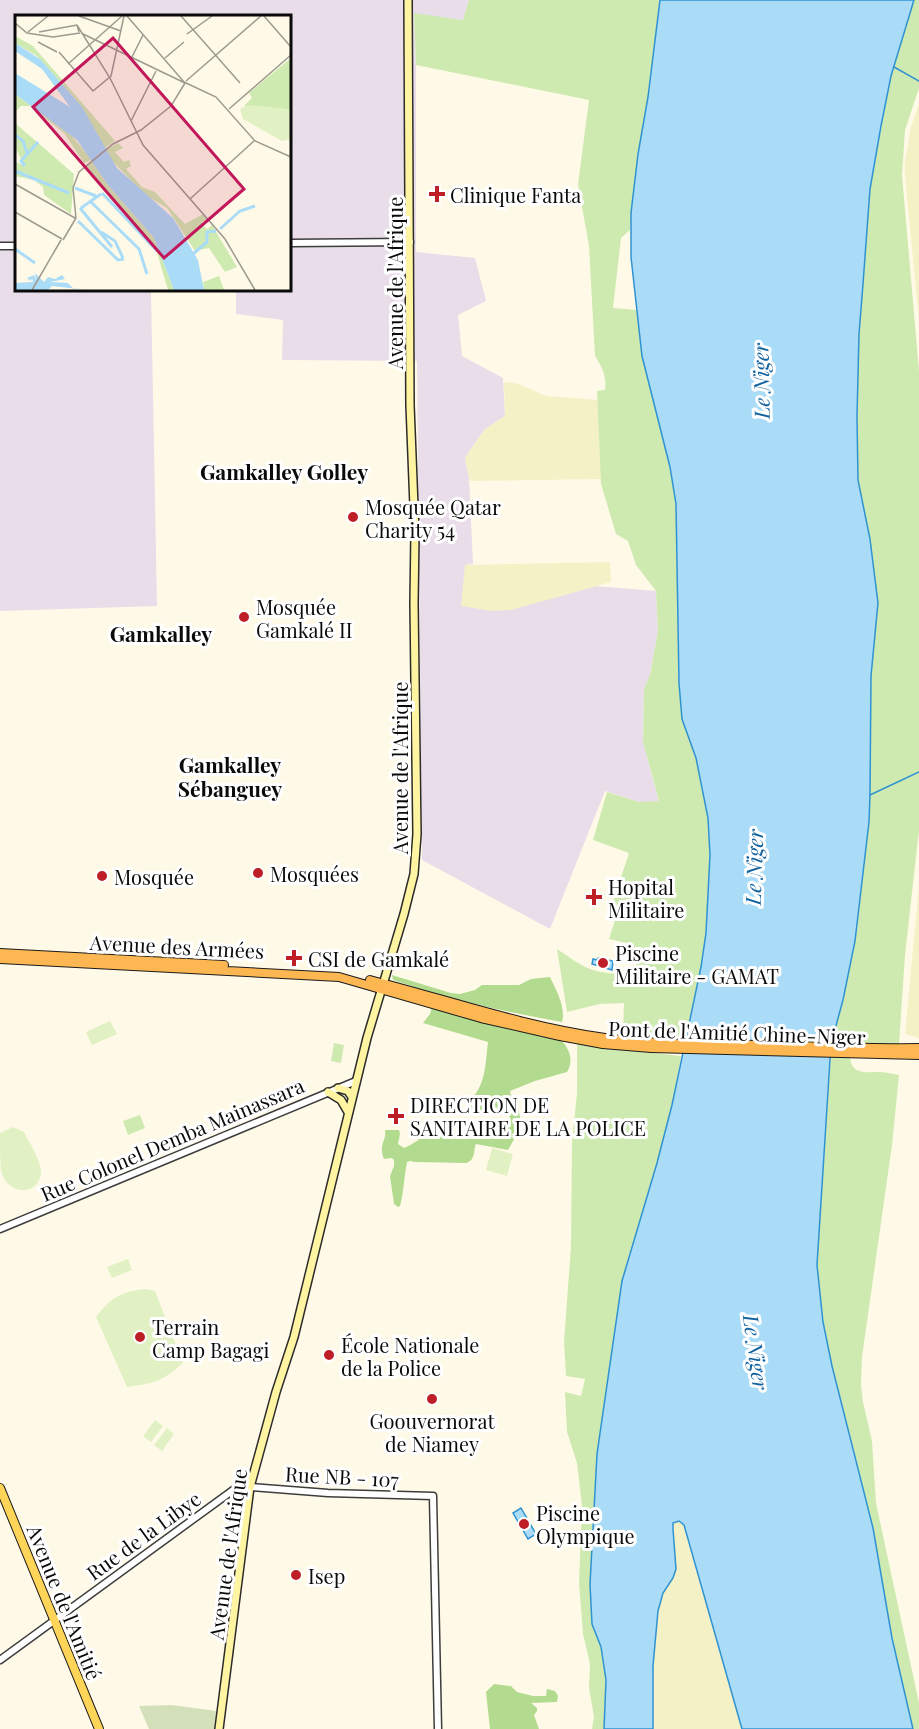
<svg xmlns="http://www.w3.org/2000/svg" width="919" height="1729" font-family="'Playfair Display',serif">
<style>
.industrial{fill:#e9ddea}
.farmland{fill:#f5f1c7}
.green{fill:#cfeab1}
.forest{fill:#b2db90}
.cemetery{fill:#d4e0ba}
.pitch{fill:#e1f1c3}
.water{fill:#aadcf8;stroke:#2f92d1;stroke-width:1.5}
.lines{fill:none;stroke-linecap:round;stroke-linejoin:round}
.stream{stroke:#2f92d1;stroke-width:1.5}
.tertiary-casing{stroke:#3d3d3d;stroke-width:9}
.secondary-casing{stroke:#2c2c2c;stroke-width:10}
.primary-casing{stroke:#1b1b1b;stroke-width:10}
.trunk-casing{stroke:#1b1b1b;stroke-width:10}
.tertiary{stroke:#fff;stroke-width:6}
.secondary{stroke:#fff4a2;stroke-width:7}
.primary{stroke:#fed459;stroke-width:8}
.trunk{stroke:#fcb652;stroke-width:8}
.poi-dot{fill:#be1f27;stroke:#fff;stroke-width:2}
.labels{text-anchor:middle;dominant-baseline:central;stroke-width:6;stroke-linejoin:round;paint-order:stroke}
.poi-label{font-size:20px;fill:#0a0a0a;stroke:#fff;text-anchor:start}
.street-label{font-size:20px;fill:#0a0a0a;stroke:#fff}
.water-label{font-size:21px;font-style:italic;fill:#11629f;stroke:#fff}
.neighbourhood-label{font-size:21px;font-weight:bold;fill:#0a0a0a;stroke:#fff}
.inset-river{fill:none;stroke:#aadcf8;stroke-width:3}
.inset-road{fill:none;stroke:#9d9a8f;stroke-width:1.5}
.view{fill:#c2185b;fill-opacity:0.15;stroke:#c2185b;stroke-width:3}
.inset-edge{fill:none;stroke:#0a0a0a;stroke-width:3}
</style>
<rect width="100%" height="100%" fill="#fffae7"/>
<path class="industrial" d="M0 0H469L463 20 414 14 416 65V252L475 258 486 301 458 315 462 356 503 378 505 416 484 430 465 458 469 477 473 564 465 565 554 598 594 586 656 591 658 631 650 675 644 689 643 742 659 802H639L605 791 550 929 422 860 417 361 282 360 283 320 236 314V290H290V16H16V290H151L157 606 0 611Z"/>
<path class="farmland" d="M919 103V321L905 176V162L911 127Z
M504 382 519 384 546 396 598 400 601 479 470 481 465 458 484 430 505 416Z
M610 562 611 582 511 610 492 611 461 606 465 565Z
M919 885V1038L905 1034Z
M679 1520 683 1525 742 1729H653V1666L657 1630V1621L663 1593 673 1578 676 1569 673 1529V1523Z"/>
<path class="green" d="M469 0H660L648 97 638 154 630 230 621 238 613 308 637 310 642 356 670 467 676 504 682 719 696 758 708 818 710 855 706 933 701 967 685 1039 623 1035 624 1003 600 1004 567 1012 557 949C568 956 579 965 590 969 604 975 619 972 633 977 637 964 638 956 631 944L609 939 616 917 609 914 629 853 593 840 607 792 639 802 659 801 643 742 644 689 650 675 658 631 656 591 636 565 628 541 616 534 601 484 597 391 605 390C607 376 602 367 595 356L589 246 578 184 589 100 416 65 414 13 463 20Z
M914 0H919V88L905 130 902 175 919 371V830L905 955 899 1045 831 1044 843 1000 855 941 871 676 878 603 870 540 858 480 857 417 859 334 870 189 891 76Z
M334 1043 344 1045 341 1063 331 1061Z
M577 1044 603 1048 681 1056 672 1105 657 1163 622 1281 597 1454 591 1545 592 1624 601 1647 606 1680 604 1729H592L594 1717 589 1688 590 1664 583 1634 579 1583 582 1506 577 1463 567 1432 565 1392 581 1396 585 1379 566 1376 564 1342 571 1246 572 1143 577 1093Z
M831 1055 850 1056C851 1075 865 1072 879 1072 886 1072 892 1074 899 1075L892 1145 862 1357 861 1385 863 1402 872 1441 876 1503 919 1703V1729H913L892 1638 873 1528 832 1366 823 1322 817 1265Z
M140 1115 145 1128 128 1135 123 1121Z"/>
<path class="forest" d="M392 975 451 993 460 994 475 990 482 985H519L531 979 550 977C556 990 566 1007 562 1022 505 1012 448 999 393 980Z
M432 1007 559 1038C568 1046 575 1060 567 1072L535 1081 510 1091C511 1098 514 1100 517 1105 519 1111 521 1121 521 1127L508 1150 476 1144C473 1151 476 1160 466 1163L414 1162 411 1161 407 1162C404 1177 404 1191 400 1206L398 1207 394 1204 390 1176 394 1166V1160L392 1158 384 1159C378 1145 387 1140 385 1130H399L400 1134 398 1144 404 1148C415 1143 422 1139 428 1127 436 1127 440 1132 446 1138L507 1127 511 1123C511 1113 501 1107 491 1107L486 1113 473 1112 466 1105C469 1099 475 1096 478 1090 486 1076 486 1058 488 1042L423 1023 430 1014Z
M494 1684 511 1686 517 1692 533 1696H546L547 1689 555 1691 558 1696 557 1702 531 1703 537 1708V1711L534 1715 539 1729H490L486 1692Z"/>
<path class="cemetery" d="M172 1705 216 1711 214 1729H149L139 1706Z"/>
<path class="pitch" d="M110 1021 117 1034 92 1045 86 1032Z
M13 1127 24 1132C29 1142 41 1161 41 1171 41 1196 8 1197 1 1171 0 1160 0 1145 0 1133Z
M492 1148 513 1154 507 1176 486 1170Z
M128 1259 132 1270 112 1278 107 1267Z
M145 1289 155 1291 183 1363C161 1382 155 1383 127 1387L96 1317C111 1297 121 1292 145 1289Z
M155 1420 163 1426 151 1442 143 1436Z
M167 1428 174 1434 162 1451 154 1445Z"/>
<path class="water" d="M660 0H914L891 76 881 126 870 189 863 284 859 334 857 417 858 480 870 539 878 603 871 676 870 795 869 822 855 941 843 1000 831 1044 817 1265 823 1322 832 1366 873 1528 892 1638 913 1729H742L684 1525 679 1521 673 1523V1529L676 1569 673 1578 663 1593 658 1611 653 1666V1729H604L606 1680 601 1647 592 1624 590 1584 597 1454 622 1281 657 1163 672 1105 701 967 706 933 710 855 708 818 696 758 682 719 679 683 676 504 670 467 642 356 631 257V213L638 154 648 97Z
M598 958 613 961 612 970 592 964 593 959 597 960Z
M521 1508 536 1534 528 1539 513 1513Z"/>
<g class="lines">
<path class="stream" d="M894 67 919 81
M870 795 919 772"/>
<defs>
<path id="tertiary" d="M290 243 410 242
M0 246H16
M0 1229 356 1081
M0 1660 236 1488 250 1487 328 1493 433 1496 438 1729"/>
<path id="secondary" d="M338 1088 348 1091 352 1097
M328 1092 341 1100 348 1112
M219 1729 250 1487 276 1392 294 1337 367 1038 404 914 414 874 417 834 414 603 415 532 410 405 408 0"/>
<path id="primary" d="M0 1488 99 1729"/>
<path id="trunk" d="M0 953 224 965
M0 959 339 977 481 1018 560 1036 603 1044 651 1048 919 1055
M370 980C448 1000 525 1027 605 1038 655 1045 708 1044 759 1045 813 1046 866 1049 919 1048"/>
</defs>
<use href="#tertiary" class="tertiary-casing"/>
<use href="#secondary" class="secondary-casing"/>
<use href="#primary" class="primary-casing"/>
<use href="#trunk" class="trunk-casing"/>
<use href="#tertiary" class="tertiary"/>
<use href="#secondary" class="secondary"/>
<use href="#primary" class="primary"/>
<use href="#trunk" class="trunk"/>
</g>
<g class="poi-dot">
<path d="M434 185h6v6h6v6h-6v6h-6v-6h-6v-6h6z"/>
<circle cx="353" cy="517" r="6"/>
<circle cx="244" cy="617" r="6"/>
<circle cx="258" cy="873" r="6"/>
<circle cx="102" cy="876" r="6"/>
<path d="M591 888h6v6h6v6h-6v6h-6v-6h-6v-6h6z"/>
<path d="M291 949h6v6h6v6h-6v6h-6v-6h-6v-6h6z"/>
<circle cx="603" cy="963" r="6"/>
<path d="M393 1107h6v6h6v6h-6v6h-6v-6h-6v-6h6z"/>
<circle cx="140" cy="1337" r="6"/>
<circle cx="329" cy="1355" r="6"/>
<circle cx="432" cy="1399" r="6"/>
<circle cx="524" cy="1524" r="6"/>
<circle cx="296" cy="1575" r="6"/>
</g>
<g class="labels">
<g class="poi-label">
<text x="450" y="194">Clinique Fanta</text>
<text x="365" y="506">Mosquée Qatar<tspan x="365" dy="23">Charity 54</tspan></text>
<text x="256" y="606">Mosquée<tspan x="256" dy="23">Gamkalé II</tspan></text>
<text x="270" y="873">Mosquées</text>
<text x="114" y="876">Mosquée</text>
<text x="608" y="886">Hopital<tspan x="608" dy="23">Militaire</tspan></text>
<text x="615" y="952">Piscine<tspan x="615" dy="23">Militaire - GAMAT</tspan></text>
<text x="308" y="958">CSI de Gamkalé</text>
<text x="410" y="1104">DIRECTION DE<tspan x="410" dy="23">SANITAIRE DE LA POLICE</tspan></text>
<text x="152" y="1326">Terrain<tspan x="152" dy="23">Camp Bagagi</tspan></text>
<text x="341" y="1344">École Nationale<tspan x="341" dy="23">de la Police</tspan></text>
<text x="432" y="1420" text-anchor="middle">Goouvernorat<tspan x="432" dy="23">de Niamey</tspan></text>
<text x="536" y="1512">Piscine<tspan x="536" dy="23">Olympique</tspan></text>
<text x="308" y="1575">Isep</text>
</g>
<g class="street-label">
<text transform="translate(394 283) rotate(-90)">Avenue de l'Afrique</text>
<text transform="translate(399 768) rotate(-90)">Avenue de l'Afrique</text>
<text transform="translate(177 946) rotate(3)">Avenue des Armées</text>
<text transform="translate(737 1032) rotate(2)">Pont de l'Amitié Chine-Niger</text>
<text transform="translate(172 1139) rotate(-23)">Rue Colonel Demba Mainassara</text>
<text transform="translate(342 1476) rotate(3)">Rue NB - 107</text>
<text transform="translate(143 1535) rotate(-36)">Rue de la Libye</text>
<text transform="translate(227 1554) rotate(-82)">Avenue de l'Afrique</text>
<text transform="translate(65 1602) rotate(68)">Avenue de l'Amitié</text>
</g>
<g class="water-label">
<text transform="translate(760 381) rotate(-91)">Le Niger</text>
<text transform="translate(753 867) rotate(-88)">Le Niger</text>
<text transform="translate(757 1352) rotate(82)">Le Niger</text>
</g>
<g class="neighbourhood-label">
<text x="284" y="471">Gamkalley Golley</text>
<text x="161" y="633">Gamkalley</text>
<text x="230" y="764">Gamkalley<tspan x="230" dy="24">Sébanguey</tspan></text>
</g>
</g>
<g transform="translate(15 15)">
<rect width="276" height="276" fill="#fffae7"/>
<path d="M0 21 18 31 100 126 90 133 60 84 22 41 0 28ZM276 43V101L273 95 229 91 237 83 234 78ZM0 79 57 121 77 145 69 148 49 118 15 91H6L0 97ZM0 108 59 159 56 199 29 180 28 172 19 165 0 161V147L9 150 0 132ZM103 128 108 133 100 137 109 147 114 145 116 151 111 154 127 172 140 177 170 209 188 199 192 204 187 207 189 211 192 214 197 210 222 252 210 257 194 233 180 236 152 193 132 181 97 146 90 135ZM77 146 93 170 139 223 159 275H153L140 231 94 181 71 151ZM204 261 209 275H189L188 267Z" fill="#cfeab1"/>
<path d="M233 90 272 94 276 101V124L267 126 228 104 225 94Z" fill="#e1f1c3"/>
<path d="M0 28 25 44 67 92 102 153 158 203 183 245 189 275H159L139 223 93 170 62 125 0 79V58L55 92 27 54 0 36ZM20 258 29 267 33 262 40 264 47 260 50 264 35 267 53 268 58 273 72 275 37 271 33 275H0V268L18 267 17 263 16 266 12 263 19 260 21 265Z" fill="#aadcf8"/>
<path class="inset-river" d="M0 120 8 126 12 138M10 151 6 146 23 127M0 156 54 178M60 173 81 181M87 178 142 236M76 187 124 234 132 259M65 193 97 232M66 193 86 179M63 206 103 245 109 244M205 214 225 196 240 191M86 217 100 226 108 243M0 234 20 248M178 239 192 227V217L201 216"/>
<path class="inset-road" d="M64 1 106 16M112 1 169 67M166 1 225 68M249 1 276 32M0 8 12 18 38 22 65 18M13 17 33 1M24 17 62 10M64 17 62 10 95 63 128 130 210 224 240 275M66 18 170 68M172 19 197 1M23 27 42 37M44 37 78 76 96 61 109 1M150 43 169 27M116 44 128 20M53 49 107 1M171 66 246 1M169 67 201 82 240 126 276 142M214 94 276 40M116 106 141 56M0 169 60 203M175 184 239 126M0 197 47 224M48 225 61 203 58 173 64 157 98 129 126 115 156 91 170 68M17 275 46 225"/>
<path class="view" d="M98 23 229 174 149 243 18 92Z"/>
<rect width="276" height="276" class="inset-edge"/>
</g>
</svg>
